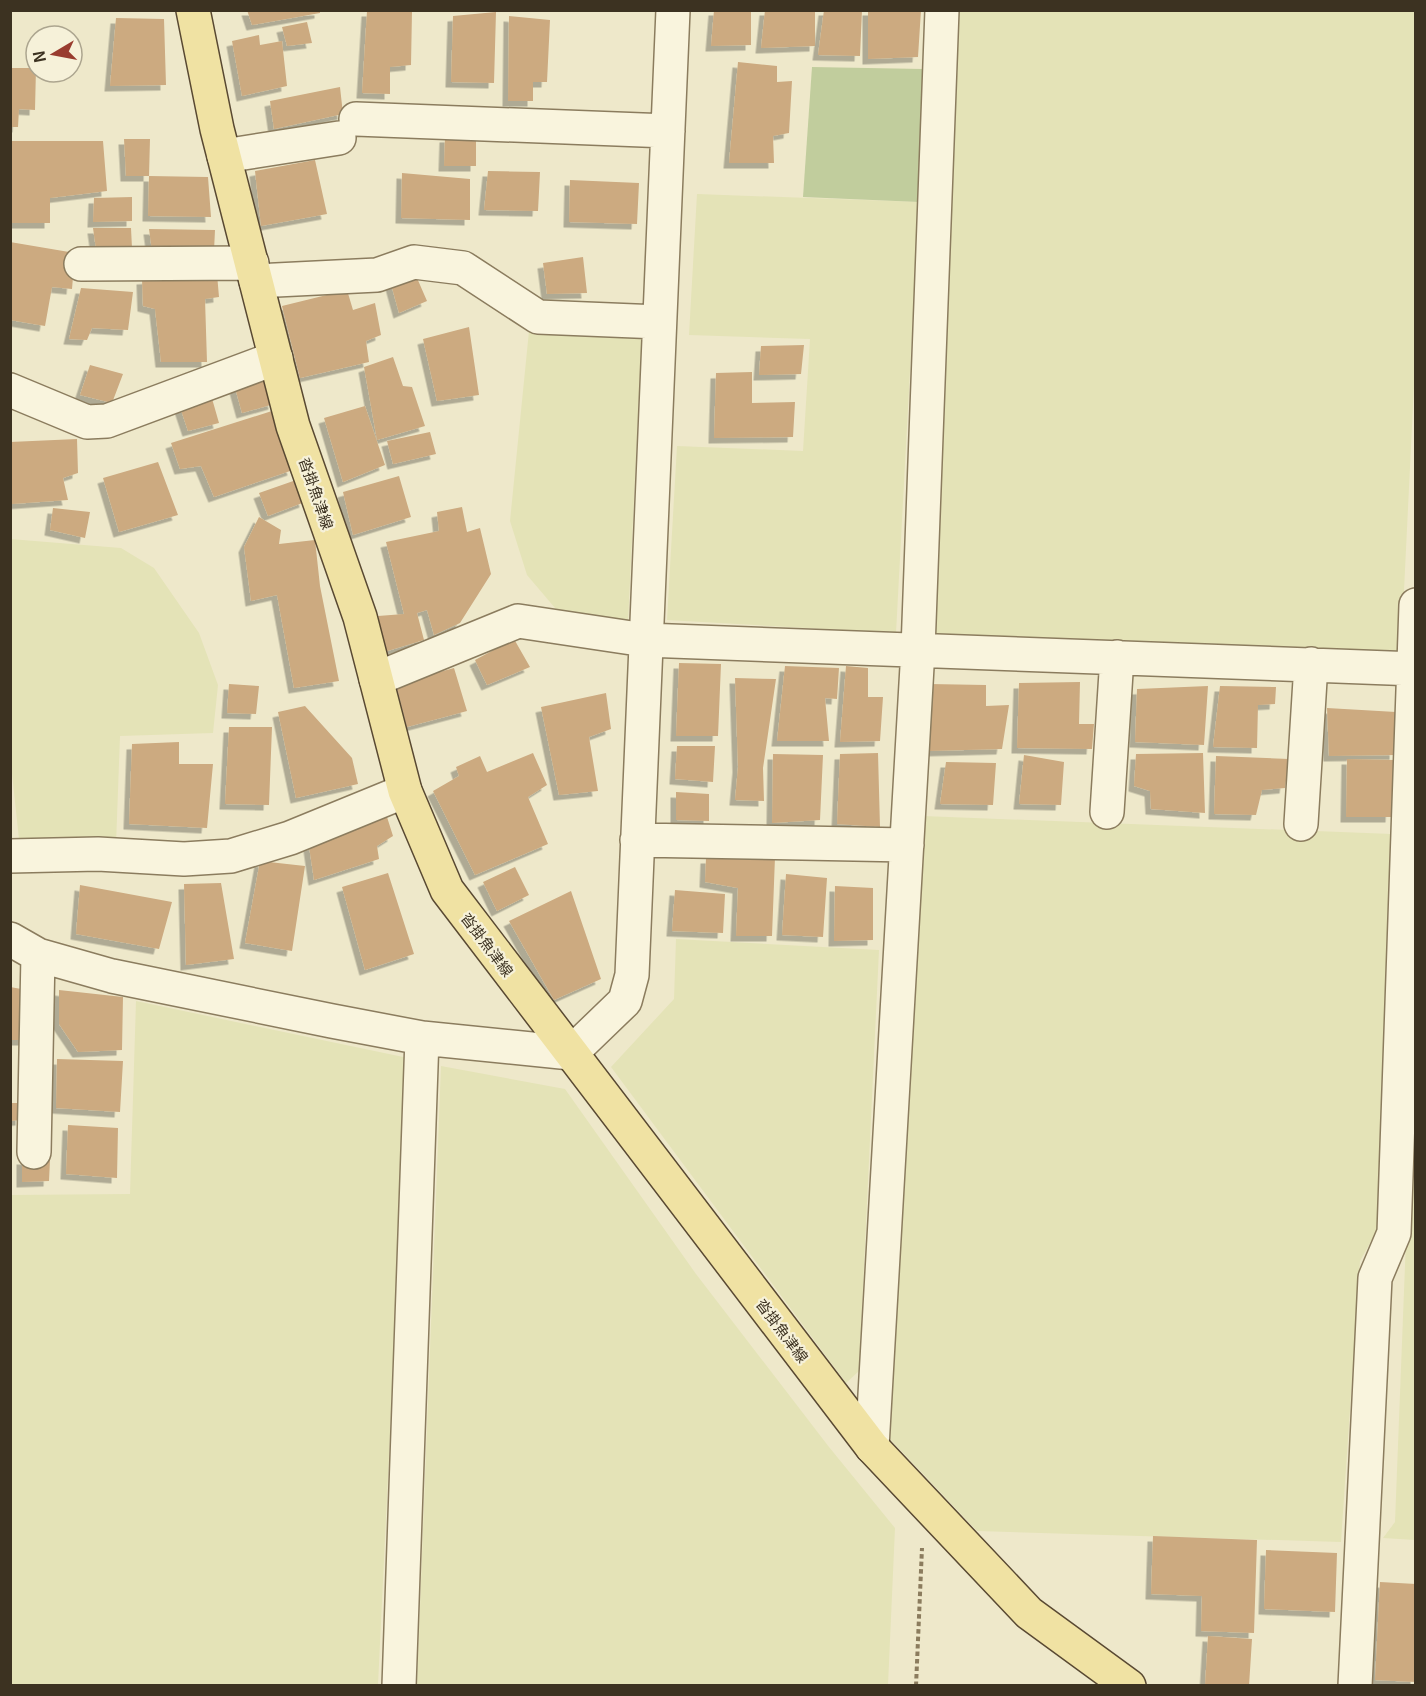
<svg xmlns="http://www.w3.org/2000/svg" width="1426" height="1696" font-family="Georgia,'Noto Sans JP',serif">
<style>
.farmland{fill:#e4e3b7}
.green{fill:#c1cd9d}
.building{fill:#ccaa80;filter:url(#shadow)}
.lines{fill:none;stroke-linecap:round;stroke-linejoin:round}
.minor-casing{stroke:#8b7c5e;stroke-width:36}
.major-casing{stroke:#594932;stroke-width:36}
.path{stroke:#8b7c5e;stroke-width:4;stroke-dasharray:4.5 3;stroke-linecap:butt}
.minor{stroke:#f9f4dd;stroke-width:33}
.major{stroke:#f0e2a3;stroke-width:33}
.labels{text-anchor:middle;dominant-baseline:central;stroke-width:4.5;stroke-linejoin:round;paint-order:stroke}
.street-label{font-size:15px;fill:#3c3221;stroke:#f6f1d9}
</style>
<defs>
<filter id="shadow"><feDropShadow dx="-5.5" dy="5.5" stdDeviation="0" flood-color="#0004"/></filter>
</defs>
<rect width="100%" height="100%" fill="#eee8ca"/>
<path class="farmland" d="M953 11H1415L1416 344 1401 652 932 635Z
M697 194 919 202 896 633 667 620 677 446 803 451 810 339 689 335Z
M529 331 642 334 628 622 561 615 527 575 510 521Z
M10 539 121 548 154 568 199 633 218 685 213 733 120 736 116 845 19 839 10 755Z
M923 816 1392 834 1379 1227 1360 1261 1341 1542 977 1531 889 1438Z
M676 939 879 950 859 1371 846 1383 611 1067 674 999Z
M136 1001 408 1058 378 1685H11L10 1195 130 1194Z
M1415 1009V1540L1383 1538 1395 1522Z
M441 1066 565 1089 696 1274 829 1447 895 1528 888 1685H417Z"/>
<path class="green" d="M812 67 923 69 919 202 803 197Z"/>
<path class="building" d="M247 10H320V13L252 25Z
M714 10H751V45L711 46Z
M765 10H815V46L761 48Z
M824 10H862L860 56 818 55Z
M868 10H921L918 57 868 59Z
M367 11H412L411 65 390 67V94L362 93Z
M496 12 494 83 451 82 453 16Z
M509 16 550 20 547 82H533V101H508Z
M116 18 164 19 166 85 110 86Z
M307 22 312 43 287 46 282 27Z
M259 35 260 45 282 41 287 86 242 96 232 41Z
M738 62 777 66V82L792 81 789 133 773 136 774 163H729Z
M10 68H36L35 110 19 109 18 127H10Z
M340 87 343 114 274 129 270 101Z
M476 136V166H444L445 137Z
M124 139H150L149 176H126Z
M10 141H103L107 191 50 198V223H10Z
M315 160 327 214 261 226 255 171Z
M488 171 540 172 538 211 484 210Z
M402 173 470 179V220L401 218Z
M149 176 208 177 211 217 148 216Z
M570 180 639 183 637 224 569 222Z
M132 197V221L93 222 94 198Z
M93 228H131L132 248 96 249Z
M149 229 215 230 214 251H152Z
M10 242 75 253 72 289 52 287 45 326 10 320Z
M583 257 587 293 547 294 543 263Z
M217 274 219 297 205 299 207 362H161L155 309 143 306 142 279Z
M417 278 427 301 399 313 391 284Z
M81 288 133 292 128 330 92 328 87 340 69 339Z
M347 290 353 310 375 303 381 335 366 341 369 362 300 378 282 306Z
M469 327 479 395 437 401 423 339Z
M804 345 801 374 759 375 761 346Z
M393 357 403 386 412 387 425 426 377 440 364 367Z
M90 365 123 374 112 403 80 395Z
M752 372V403L795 402 793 437 714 438 716 373Z
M267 375 274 404 242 413 234 384Z
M211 395 219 423 188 431 179 404Z
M365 406 385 465 343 482 324 418Z
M275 410 293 470 214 497 201 466 180 469 171 443Z
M430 432 436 454 393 464 387 441Z
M77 439 78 473 63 478 68 500 12 504 10 442Z
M158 462 178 515 119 532 103 478Z
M399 476 411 517 353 535 343 492Z
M299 479 305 502 268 516 259 493Z
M462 507 467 532 480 528 491 574 460 623 434 635 427 610 417 613 424 640 384 652 378 616 404 614 386 542 439 531 437 512Z
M53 508 90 512 85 538 50 530Z
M259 517 281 530 279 544 315 540 320 586 339 681 294 688 277 595 251 601 244 547Z
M514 639 530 667 487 685 475 660Z
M679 663 721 664 718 736H676Z
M785 666 839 668 837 699 825 698 829 741H777Z
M846 666 868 668V697H883L880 741 840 742Z
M454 668 467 711 407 727 396 684Z
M735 678 776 679 763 768 764 801 735 800 738 767Z
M1080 682 1079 724H1094L1092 749 1017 748 1019 683Z
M229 684 259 686 256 714 227 713Z
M929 684 986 685V706L1009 705 1002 749 928 751Z
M1208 686 1204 745 1135 742 1137 689Z
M1220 686 1276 687 1275 704 1258 705 1257 748 1213 747Z
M606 693 611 729 589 737 598 791 559 795 541 707Z
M305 706 352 758 358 784 296 798 278 712Z
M1327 708 1396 712 1395 755 1329 756Z
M229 727H272L269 805 225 804Z
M179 742V764H213L207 828 129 824 132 744Z
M677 746H715L713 782 675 779Z
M533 753 547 785 528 797 548 844 475 875 433 791 459 776 456 767 480 756 487 772Z
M878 753 880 827 837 824 840 754Z
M1203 753 1205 813 1151 809 1150 791 1134 786 1136 754Z
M773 754 823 755 820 820 772 823Z
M1024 755 1064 762 1061 805 1019 804Z
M1216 756 1289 759 1285 788 1262 790 1256 815 1214 814Z
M1347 759 1394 760 1391 817H1346Z
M946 762 996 763 993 805 940 804Z
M676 792 709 794V821L676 820Z
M387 817 393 836 377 846 379 859 314 880 309 846Z
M775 857 772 936H736L738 888 705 882 706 858Z
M260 861 305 866 292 951 245 943Z
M515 867 529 895 497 911 483 882Z
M388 873 414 954 365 970 342 887Z
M786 874 827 878 823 937 782 935Z
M221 883 234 959 186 965 184 884Z
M80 885 172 902 159 949 76 934Z
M835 886 873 888V940L834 941Z
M675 890 725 894 723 933 672 931Z
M571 891 601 979 554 1000 509 921Z
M10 987 27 990 25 1040H10Z
M59 990 123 997 122 1050 78 1052 59 1024Z
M57 1059 123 1061 120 1112 56 1108Z
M10 1103H21V1120L10 1121Z
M68 1125 118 1128 117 1178 66 1174Z
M22 1159 50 1160 49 1181 22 1182Z
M1153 1536 1257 1540 1254 1633 1201 1631 1202 1596 1151 1594Z
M1266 1550 1337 1553 1335 1612 1264 1609Z
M1380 1582 1416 1584V1682L1375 1680Z
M1208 1636 1252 1639 1249 1686H1205Z"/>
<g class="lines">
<defs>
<path id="minor" d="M356 119 668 131
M224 156 339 138
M81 264 252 263
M256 281 377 275 414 262 463 268 538 317 659 322
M10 390 87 422 107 421 276 358
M376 679 518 621 645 640 1416 669
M1107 812 1117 657
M1301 824 1311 664
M637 840 907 845
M10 856 98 854 184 859 231 856 290 838 405 791
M10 939 38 955 112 976 332 1021 422 1038 571 1053 625 1001 632 975 673 10
M34 1152 38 955
M872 1447 918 649 942 10
M399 1686 422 1038
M1355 1686 1375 1278 1394 1233 1416 605"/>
<path id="major" d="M193 10 217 129 293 426 360 617 405 791 447 890 872 1447 1029 1613 1129 1686"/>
</defs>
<use href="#minor" class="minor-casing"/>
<use href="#major" class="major-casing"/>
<path class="path" d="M916 1686 922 1548"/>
<use href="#minor" class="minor"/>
<use href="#major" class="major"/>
</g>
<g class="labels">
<g class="street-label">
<text transform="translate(317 493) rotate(71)">沓掛魚津線</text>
<text transform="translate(488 944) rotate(53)">沓掛魚津線</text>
<text transform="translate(783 1330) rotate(53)">沓掛魚津線</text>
</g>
</g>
<rect width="1426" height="1696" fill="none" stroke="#3c3221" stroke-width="24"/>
<g transform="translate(54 54) rotate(260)"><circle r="28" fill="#f6f1d9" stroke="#aca58f" stroke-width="1.5"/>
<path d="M0-4.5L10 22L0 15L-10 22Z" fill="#993c2f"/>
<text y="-9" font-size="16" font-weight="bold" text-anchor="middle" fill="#3c3221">N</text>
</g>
</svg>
